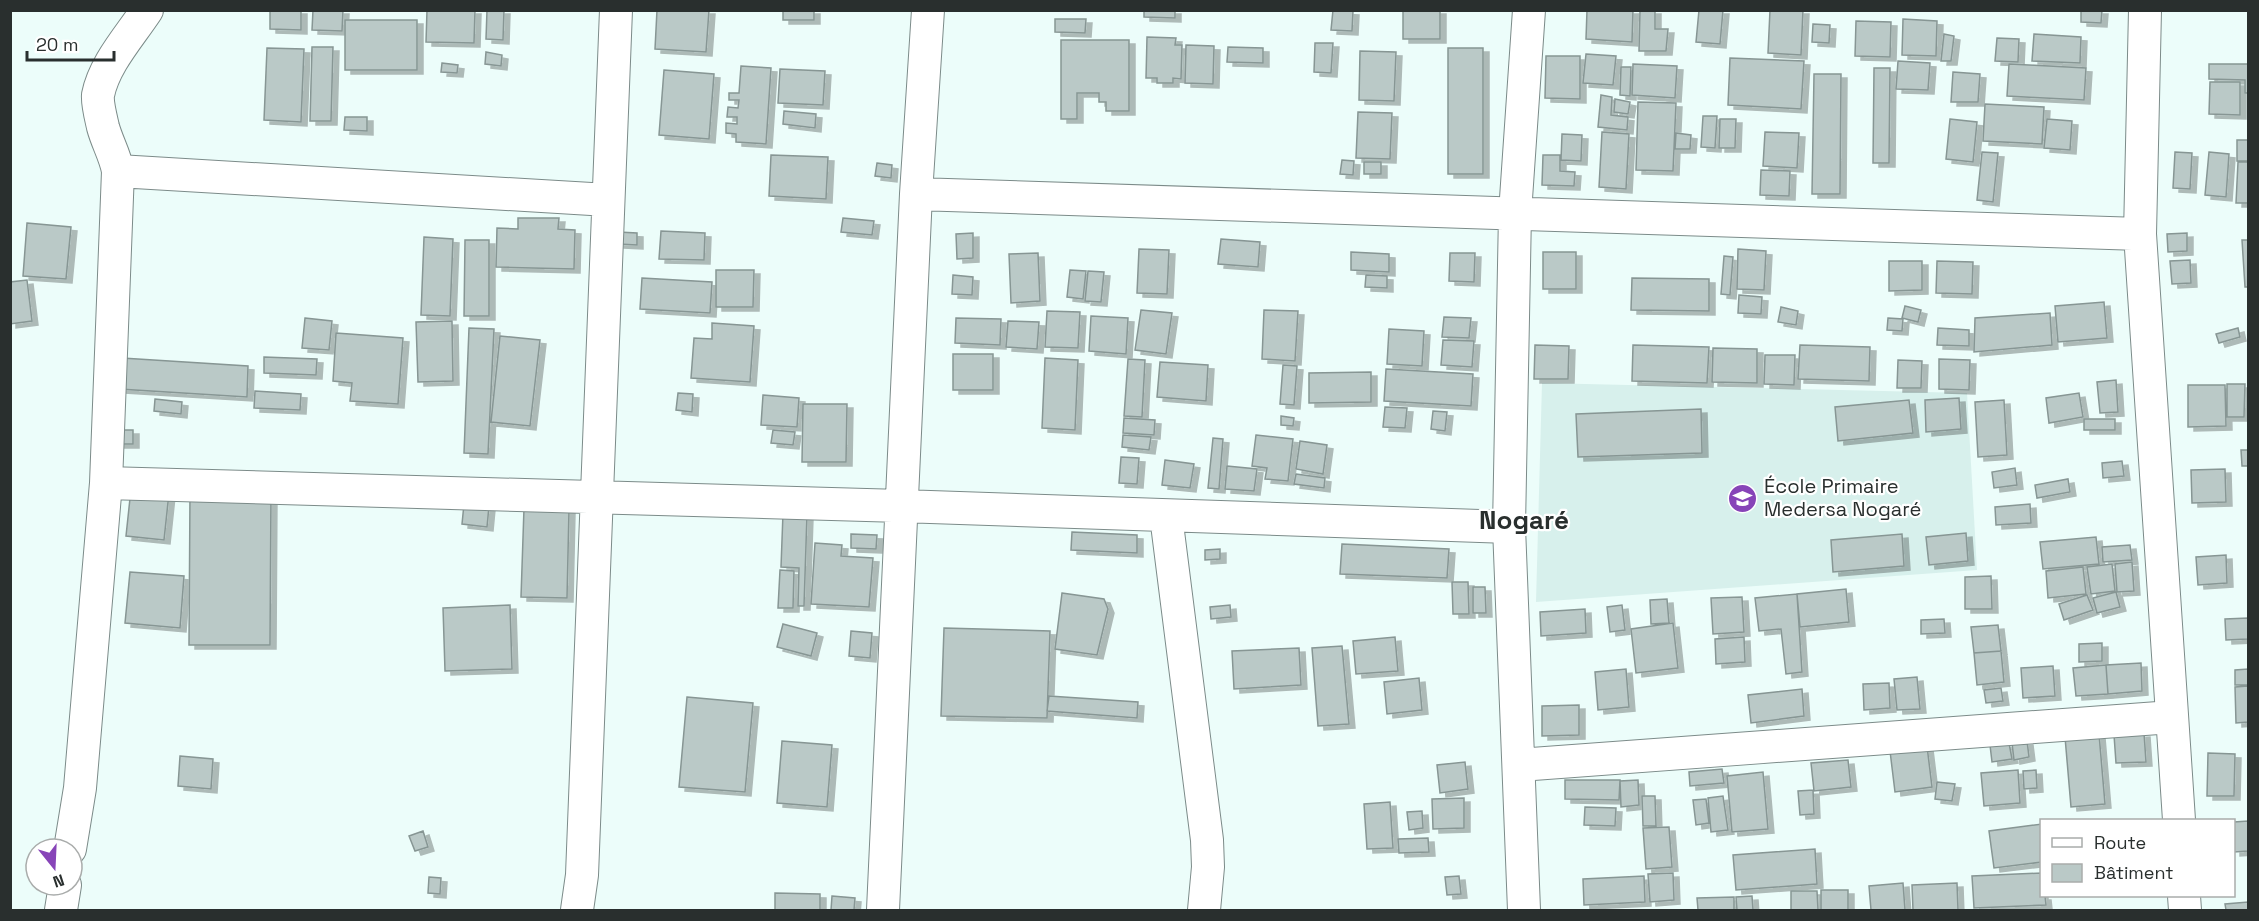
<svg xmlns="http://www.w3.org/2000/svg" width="2259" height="921" font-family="'Space Grotesk',sans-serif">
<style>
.built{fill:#d7f0ec}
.building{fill:#bac9c7;stroke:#879694;stroke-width:1.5;filter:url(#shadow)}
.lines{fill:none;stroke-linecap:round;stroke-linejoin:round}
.street-casing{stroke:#7c8b89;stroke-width:34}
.street{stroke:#fff;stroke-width:32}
.labels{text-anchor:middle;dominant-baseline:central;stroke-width:4.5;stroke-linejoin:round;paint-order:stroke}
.poi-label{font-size:20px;fill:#292f2e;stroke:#fff;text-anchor:start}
.district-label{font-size:26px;font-weight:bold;fill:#292f2e;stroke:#fff}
</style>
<defs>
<filter id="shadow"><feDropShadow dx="6" dy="4" stdDeviation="0" flood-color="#0004"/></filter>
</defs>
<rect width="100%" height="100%" fill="#ecfdfa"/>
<path class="built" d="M1542 383 1967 393 1977 570 1536 602Z"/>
<path class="building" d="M270 10H301V30L270 29Z
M313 10H343L342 31 312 30Z
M427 10H475L474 43 426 42Z
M487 10H504L503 40 486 39Z
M657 10H709L706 52 655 49Z
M783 10H814V20H783Z
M1144 10H1175V18L1144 17Z
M1333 10 1353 11 1352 31 1331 30Z
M1403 10H1440V39H1403Z
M1587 10H1633L1632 42 1586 39Z
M1640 10H1655V29H1668L1666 51H1639Z
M1699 10H1723L1720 44 1696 42Z
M1770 10H1803L1801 55 1768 53Z
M2081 10H2102L2101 23 2081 22Z
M1055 19H1086L1085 33 1055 32Z
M1903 19 1937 21 1936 56 1902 55Z
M345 20H417V70H345Z
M1856 21 1891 22 1890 57 1855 56Z
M1813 24 1830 25 1829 43 1812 42Z
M1944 34 1954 36 1951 61H1941Z
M2034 34 2081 37 2080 63 2032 61Z
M1147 37 1176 38 1175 45H1182L1181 79 1173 78V83H1157V78H1146Z
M1997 38 2019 39 2018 62 1995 61Z
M1061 40H1129V111H1106V102H1099V93H1077V119H1061Z
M1315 43H1333L1331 73 1314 72Z
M1186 45 1214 46 1213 84 1185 83Z
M312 47H333L331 121H310Z
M1228 47 1263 48V63L1227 62Z
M267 48 304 49 301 122 264 120Z
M1448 48H1483V174H1448Z
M1360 51 1396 52 1394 101 1359 100Z
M486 52 502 55 501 66 485 64Z
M1586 54 1616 56 1613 85 1583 83Z
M1546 56H1580V99L1545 98Z
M1730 58 1804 61 1801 109 1728 105Z
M1898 61 1930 63 1928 90 1896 89Z
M442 63 458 65 457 73 441 72Z
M1633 64 1677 66 1675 98 1632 95Z
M2009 64 2086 68 2084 100 2007 96Z
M2209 64H2248V93H2245V80L2209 79Z
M741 66 771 68 766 144 736 142V134L726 133V123L737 124V117H727L728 107 738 108 739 100H729V93H739Z
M1621 67H1631L1630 96 1620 95Z
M1874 68H1890L1889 163H1873Z
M780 69 825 71 823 105 778 103Z
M664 70 714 74 709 139 659 135Z
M1953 72 1980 74 1978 102H1951Z
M1814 74H1841L1840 194H1812Z
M2210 82H2240V115L2209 114Z
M1601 95 1612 97 1611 115 1628 117 1627 130 1598 127Z
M1615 99 1630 102 1628 114 1614 112Z
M1638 102 1676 103 1673 171 1636 170Z
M1985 104 2044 107 2042 144 1983 141Z
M784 111 816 114 815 128 783 124Z
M1358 112 1392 113 1390 159 1356 158Z
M1703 116H1717L1715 148 1701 147Z
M345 117H367V131L344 130Z
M1720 119H1736L1735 148H1719Z
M1950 119 1977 122 1973 162 1946 159Z
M2047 119 2072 121 2070 150 2044 148Z
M1602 132 1629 134 1626 189 1599 187Z
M1765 132 1799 133 1797 168 1763 166Z
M1676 133 1691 135 1690 149H1675Z
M1562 134 1582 135 1581 161 1561 160Z
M2237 140H2248V161H2237Z
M1982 152 1998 153 1993 202 1977 200Z
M2175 152 2192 153 2190 189 2173 188Z
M2209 152 2229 154 2226 197 2205 195Z
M771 155 828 157 826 199 769 196Z
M1543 155H1560V171L1575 172 1574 186 1542 185Z
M1342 160 1354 161 1353 175 1340 174Z
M1364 162H1381V174H1364Z
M2238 162H2248V203H2236Z
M877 163 892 165 891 178 875 176Z
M1761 170 1790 171 1789 196 1760 195Z
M518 218H559L558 229 575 230 574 269 496 267 497 228 518 229Z
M843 218 874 221 872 235 841 232Z
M27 223 71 227 66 279 23 276Z
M661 231 705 233 704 260 659 259Z
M618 232 637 233V245L618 244Z
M973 233V258L957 259 956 234Z
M2187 233V251L2168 252 2167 234Z
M424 237 453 239 450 316 421 315Z
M1221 239 1260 242 1258 267 1218 264Z
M465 240H489V316H464Z
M2242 240H2248V287H2245Z
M1139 249 1169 250 1167 294 1137 293Z
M1738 249 1766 251 1764 290 1737 289Z
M1351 252 1389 254V272L1351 270Z
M1543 252H1576V289H1543Z
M1038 253 1040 301 1011 303 1009 254Z
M1450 253H1475L1474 282 1449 281Z
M1724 256 1733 257 1730 295 1721 294Z
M2190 260 2191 283 2172 284 2170 261Z
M1889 261H1922V290L1889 291Z
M1937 261 1973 262 1972 294 1936 293Z
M716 270H754L753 307H716Z
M1070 270 1086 271 1083 299 1067 297Z
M1088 271 1104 272 1101 302 1085 301Z
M953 275 973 277 972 295 952 294Z
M1366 275 1387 276V288L1365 287Z
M642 278 712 282 710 313 640 309Z
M1632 278 1709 279V311L1631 310Z
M27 280 32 321 10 324V282Z
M1739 295 1762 297 1761 314 1738 313Z
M2104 302 2107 338 2058 342 2055 306Z
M1905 306 1921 310 1918 322 1902 318Z
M1781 307 1798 311 1796 325 1778 322Z
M1141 310 1172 313 1166 354 1135 350Z
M1264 310 1298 311 1295 361 1262 359Z
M1047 311 1080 312 1078 348 1045 347Z
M2050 313 2052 345 1974 352 1975 318Z
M1091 316 1128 318 1126 354 1089 351Z
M1444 317 1471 318 1469 338 1442 337Z
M305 318 332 321 329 350 302 348Z
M956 318 1001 319 1000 345 955 343Z
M1888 318 1903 319 1902 331 1887 330Z
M452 321 453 381 418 382 416 322Z
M1008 321 1039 322 1037 349 1006 347Z
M712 323 754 326 750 382 691 378 694 338 712 339Z
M469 328 494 329 488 454 464 453Z
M1938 328 1969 330V346L1937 345Z
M2238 328 2240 337 2219 343 2216 334Z
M1389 329 1424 331 1422 366 1387 364Z
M336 333 403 338 398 404 350 401 352 383 333 381Z
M500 336 540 340 530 426 491 422Z
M1443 340 1474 341 1472 367 1441 365Z
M1535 345 1569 346 1568 379H1534Z
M1633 345 1709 347 1707 383 1632 381Z
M1800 345 1870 347 1869 381 1798 379Z
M1713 348 1757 349V383L1712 382Z
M953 354H993V390H953Z
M1765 355H1795L1794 385 1764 384Z
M264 357 317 359 316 375 264 373Z
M122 358 248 366 247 397 119 389Z
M1045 358 1078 360 1075 430 1042 428Z
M1128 359 1145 360 1142 417 1124 416Z
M1939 359 1970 360 1969 390 1939 389Z
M1898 360 1922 361 1921 388H1897Z
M1160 362 1208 365 1206 401 1157 397Z
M1283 365 1297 366 1294 405 1280 404Z
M1386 369 1473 374 1471 406 1384 401Z
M1371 372V402L1309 403V373Z
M2116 380 2118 412 2100 413 2097 382Z
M2227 384H2245L2244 417H2227Z
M2188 385H2225L2226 426 2188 427Z
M255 391 301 394 300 410 254 408Z
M678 393 693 394 692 412 676 410Z
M2079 393 2083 417 2049 423 2046 398Z
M763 395 799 398 797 427 761 425Z
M1959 398 1961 429 1926 432 1925 400Z
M155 399 182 402 181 414 154 411Z
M1909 400 1913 433 1838 441 1835 407Z
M2004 400 2007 455 1978 457 1975 402Z
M803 404H847L846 462H802Z
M1385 407 1407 408 1405 428 1383 427Z
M1701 409 1702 453 1578 457 1576 414Z
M1433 411 1447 412 1445 431 1431 429Z
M1281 416 1294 418 1293 426 1281 425Z
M1124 418 1155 420 1154 435 1123 433Z
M2084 419H2115V430H2084Z
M117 430H133V444H117Z
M773 430 795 432 793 445 771 443Z
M1123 435 1151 437 1149 450 1122 447Z
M1256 435 1293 439 1288 481 1265 479 1267 468 1252 466Z
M1213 438 1223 439 1219 489 1208 488Z
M1300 441 1327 445 1323 474 1296 469Z
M2241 450H2248V466H2242Z
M1121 457 1139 458 1137 484 1119 483Z
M1165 460 1194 464 1190 488 1162 485Z
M2122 461 2124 476 2103 478 2102 463Z
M1227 466 1257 469 1254 491 1225 489Z
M2015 468 2017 485 1994 488 1992 472Z
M2225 469 2226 502 2192 503 2191 470Z
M1296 474 1325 478 1324 488 1294 484Z
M2068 479 2070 492 2037 498 2035 485Z
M131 489 169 493 164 540 126 536Z
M190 492H271L270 645H189Z
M464 504 489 506 487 527 462 524Z
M2030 504 2031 523 1996 525 1995 507Z
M524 508 569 509 567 598 521 597Z
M783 513 807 514 804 606H798L799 568 781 567Z
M1072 532 1137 535V553L1071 550Z
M1966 533 1968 561 1929 565 1926 537Z
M851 534 877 535 876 549 851 548Z
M1902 534 1904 566 1833 572 1831 540Z
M2096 537 2099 564 2043 569 2040 542Z
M815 543 842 545 841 556 873 558 869 607 811 604Z
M1342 544 1449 549 1447 578 1340 574Z
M2130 545 2132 560 2103 562 2102 547Z
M1220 549V559L1205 560V550Z
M2226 555 2227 583 2198 585 2196 557Z
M2132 562 2134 591 2117 592 2115 564Z
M2112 564 2115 591 2091 594 2087 567Z
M2083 567 2086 594 2048 598 2046 571Z
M780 570 794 571 793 608H778Z
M130 572 184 576 180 628 125 623Z
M1991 576 1992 609H1965V577Z
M1452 582H1468L1469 614H1453Z
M1473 587H1485L1486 613H1473Z
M1846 589 1849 622 1800 627 1797 594Z
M2116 592 2120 607 2097 613 2093 598Z
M1062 593 1104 599 1108 609 1097 655 1055 649Z
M1797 594 1802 672 1786 674 1781 629 1759 631 1755 598Z
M2087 595 2093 610 2064 620 2059 604Z
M1742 597 1744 632 1713 634 1711 598Z
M1667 599 1669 623 1651 624 1650 600Z
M510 605 512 669 445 671 443 608Z
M1230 605 1231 617 1211 619 1210 607Z
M1622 605 1625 630 1610 632 1607 607Z
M1585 609 1586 633 1541 636 1540 612Z
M2248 618V639L2226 640 2225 619Z
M1944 619 1945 633 1921 634V620Z
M1673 623 1678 668 1636 673 1631 629Z
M783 624 817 633 811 656 777 647Z
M1998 625 2001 651 1974 653 1971 627Z
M944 628 1050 631 1047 718 941 716Z
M851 631 872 633 870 658 849 656Z
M1395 637 1398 671 1356 674 1353 641Z
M1744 637 1745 662 1716 664 1715 639Z
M2102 643V661L2079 662V644Z
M1342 646 1349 724 1318 726 1312 648Z
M1299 648 1301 685 1234 689 1232 651Z
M2001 651 2004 682 1977 685 1974 653Z
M2141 663 2142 691 2108 694 2106 665Z
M2106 665 2108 694 2076 696 2073 668Z
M2053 666 2055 696 2023 698 2021 668Z
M1626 669 1629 707 1598 710 1595 672Z
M2248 669V685H2235V670Z
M1917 677 1920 709 1897 710 1894 679Z
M1419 678 1422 710 1387 714 1384 682Z
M1889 683 1890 708 1864 710 1863 684Z
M2248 686V722L2236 723 2235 687Z
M2001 688 2003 701 1986 703 1984 690Z
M1802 689 1804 716 1751 723 1748 695Z
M1049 696 1138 702 1137 718 1047 711Z
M687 697 753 703 745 792 679 787Z
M1579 705V735L1542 736V706Z
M2144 733 2146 762 2116 763 2114 735Z
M2099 734 2105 804 2071 807 2065 737Z
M782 741 832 745 827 807 777 803Z
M2027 741 2029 757 2014 760 2012 743Z
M2009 743 2012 759 1992 762 1990 745Z
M1927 746 1932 787 1895 792 1890 751Z
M2208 753 2235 754 2234 796H2207Z
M180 756 213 759 211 789 178 786Z
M1848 760 1851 787 1814 791 1811 763Z
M1465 762 1468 789 1440 793 1437 765Z
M1722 769 1724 783 1690 786 1689 772Z
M2018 770 2020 803 1984 806 1981 773Z
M2036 770 2037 788 2024 789 2023 771Z
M1763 772 1768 829 1732 832 1727 776Z
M1565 780H1620L1619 800 1565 799Z
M1638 780 1639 805 1621 807 1620 781Z
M1937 782 1955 784 1952 801 1935 799Z
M1813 790 1814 814 1800 815 1798 791Z
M1642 796H1655L1656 826H1643Z
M1723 796 1728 830 1711 832 1708 798Z
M1464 798V828L1433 829 1432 799Z
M1706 799 1709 823 1696 825 1693 800Z
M1390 802 1393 848 1367 849 1364 804Z
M1585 807 1616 808 1615 826 1584 825Z
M1422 811 1423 828 1409 830 1407 812Z
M2248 821V851L2234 852V822Z
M2042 824V862L1994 868 1989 831Z
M1669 827 1672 867 1646 869 1643 828Z
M423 831 428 847 415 851 409 836Z
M1428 838 1429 852 1399 853 1398 839Z
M1815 849 1817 884 1736 890 1733 855Z
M1673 873 1674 900 1650 902 1648 874Z
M2042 873V896H2045L2046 905 1974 908 1972 876Z
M1459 876 1461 894 1447 895 1445 877Z
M1644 876 1645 902 1584 905 1583 879Z
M429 877 441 878 440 894 428 893Z
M1903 883 1905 910H1871L1869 886Z
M1957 883 1958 910H1913L1912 885Z
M1821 890H1848V910H1821Z
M1791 891H1817L1818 910H1791Z
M775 893 820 894V910H775Z
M832 896 855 898 854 910H831Z
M1752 896 1753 910H1737L1736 897Z
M1734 897V910H1698L1697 898Z
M2248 902V910H2226L2225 904Z"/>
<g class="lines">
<defs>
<path id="street" d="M147 10C130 36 104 64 98 95 97 103 101 118 103 127 107 142 115 155 118 171L106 483 901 506 1509 527
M2145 10 2140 234 2179 820
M118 171 608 200
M916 194 2140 234
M1166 516 1207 840 1208 867 1204 910
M1519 765 2172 717
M70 849 80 788 106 483
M2184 896 2185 910
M61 910 65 885
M577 910 582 875 616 10
M883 910 916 194 928 10
M1524 910 1509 527 1515 213 1529 10"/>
</defs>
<use href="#street" class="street-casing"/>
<use href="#street" class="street"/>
</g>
<defs>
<symbol id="school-disc" viewBox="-11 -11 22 22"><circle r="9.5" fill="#8744b8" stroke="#fff"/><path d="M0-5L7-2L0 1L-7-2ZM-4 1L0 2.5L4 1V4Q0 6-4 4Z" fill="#fff"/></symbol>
</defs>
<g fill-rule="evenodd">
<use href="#school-disc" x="1726" y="482" width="33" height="33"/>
</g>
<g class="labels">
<g class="poi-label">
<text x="1764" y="486">École Primaire<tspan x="1764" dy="23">Medersa Nogaré</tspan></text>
</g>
<g class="district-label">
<text x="1524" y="520">Nogaré</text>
</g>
</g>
<rect width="2259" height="921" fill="none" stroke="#292f2e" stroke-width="24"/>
<rect x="2040" y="819" width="195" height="78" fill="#ffffff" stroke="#a9acab" stroke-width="1.5"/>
<rect x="2052" y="838" width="30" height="9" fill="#ffffff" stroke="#a9acab" stroke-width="1.5"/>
<text x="2094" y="849" font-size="18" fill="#292f2e">Route</text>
<rect x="2052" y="864" width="30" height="18" fill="#bac9c7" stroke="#a9acab" stroke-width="1.5"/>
<text x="2094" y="879" font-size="18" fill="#292f2e">Bâtiment</text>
<g transform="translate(54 867) rotate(162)"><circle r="28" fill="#ffffff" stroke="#a9acab" stroke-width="1.5"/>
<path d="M0-4.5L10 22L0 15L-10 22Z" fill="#8744b8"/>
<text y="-9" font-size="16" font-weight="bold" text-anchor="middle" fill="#292f2e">N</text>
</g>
<path d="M27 51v9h87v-9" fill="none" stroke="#292f2e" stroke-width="3"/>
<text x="36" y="51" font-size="18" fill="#292f2e" stroke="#ffffff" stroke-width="4.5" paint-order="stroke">20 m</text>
</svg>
